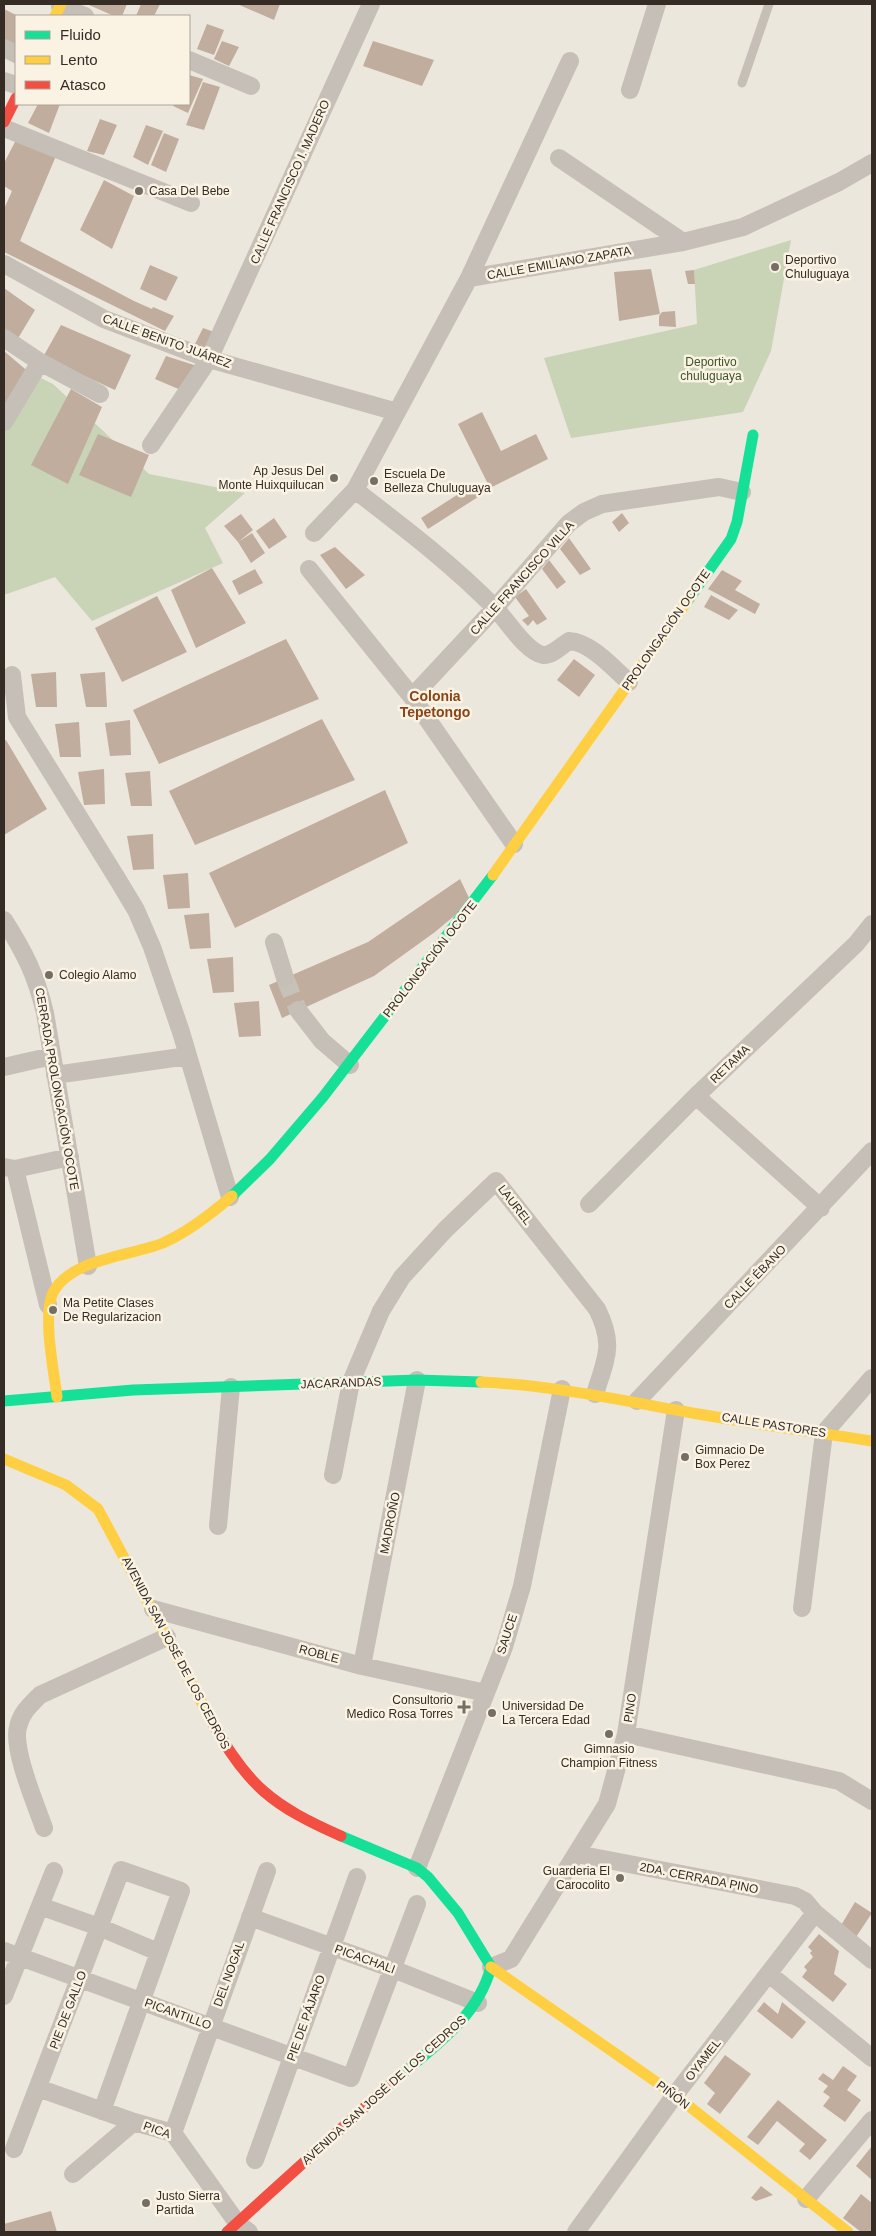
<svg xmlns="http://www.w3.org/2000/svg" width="876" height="2236" font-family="Arial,sans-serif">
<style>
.green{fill:#c9d3b6}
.building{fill:#c1ad9e}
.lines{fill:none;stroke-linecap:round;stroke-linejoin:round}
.street-tunnel{stroke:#c7c2b8;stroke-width:18;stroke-dasharray:18 9;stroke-linecap:butt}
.lane{stroke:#c5bfb7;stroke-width:9}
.street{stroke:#c5bfb7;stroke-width:18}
.fast{stroke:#16e098;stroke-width:11}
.slow{stroke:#ffcf43;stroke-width:11}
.jam{stroke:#f24e42;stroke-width:11}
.poi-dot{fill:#756e65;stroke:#faf3e3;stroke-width:2}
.labels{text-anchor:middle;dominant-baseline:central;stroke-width:5;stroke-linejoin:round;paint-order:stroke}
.street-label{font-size:12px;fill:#352d25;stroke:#faf3e3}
.poi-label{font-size:12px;fill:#352d25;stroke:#faf3e3;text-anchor:start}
.park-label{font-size:12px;fill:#3d5528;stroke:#faf3e3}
.neighbourhood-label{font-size:14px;font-weight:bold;fill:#89451a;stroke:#faf3e3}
</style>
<rect width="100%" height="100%" fill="#ece7dd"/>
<path class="green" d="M791 240 771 351 743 412 571 438 544 358 697 324 694 270Z
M4 360 53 384 149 474 245 493 205 528 223 563 92 621 55 577 4 595Z"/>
<path class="building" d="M90 4H127L122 16H114L89 5Z
M141 4H160L154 16H136Z
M237 4H280L274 20Z
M4 9 16 15V46L4 40Z
M207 24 224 30 214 55 197 49Z
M222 41 239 47 229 66 214 59Z
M373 41 434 60 422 86 363 66Z
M189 75 203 79 188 113 173 106 174 104H189Z
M203 82 220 87 204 130 186 125Z
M38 104H60L49 133 28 123Z
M100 119 117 125 104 155 87 151Z
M146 125 163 131 148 165 133 157Z
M164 133 179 139 166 172 151 165Z
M16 140 56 156 20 241 134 301 152 309 153 307 174 316 165 331 4 252V209L12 191 4 186V163Z
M104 180 134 196 112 249 80 230Z
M150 265 178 277 166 301 140 289Z
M651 269 660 314 619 321 614 272Z
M694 270 695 284H688L685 271Z
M4 288 35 310 17 340 4 331Z
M675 311 676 327 659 326V316L662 312Z
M61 325 131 355 115 390 43 357Z
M203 328 217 333 210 352 195 344Z
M4 351 31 374 4 405Z
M166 356 197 366 183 391 155 379Z
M71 389 102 407 68 484 31 465Z
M482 412 501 451 536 434 548 459 490 488 458 424Z
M98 434 149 455 131 497 79 475Z
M471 486 478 497 428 529 421 518Z
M622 513 629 523 619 532 612 522Z
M241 514 253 530 238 542 224 526Z
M274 518 287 537 269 549 256 531Z
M252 533 265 553 251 563 238 542Z
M569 538 591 569 580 575 560 549Z
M335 547 365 575 346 589 320 555Z
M549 560 566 582 557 589 542 569Z
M212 568 246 623 196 648 171 590Z
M255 569 263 583 239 595 232 581Z
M722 570 742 581 735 590 760 604 755 614 708 589Z
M526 589 547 619 537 625 533 620 528 626 522 620 529 616 515 597Z
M711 595 738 610 729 620 704 607Z
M157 596 187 652 122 682 95 628Z
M286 639 319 699 159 764 133 710Z
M574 659 595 675 579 697 557 680Z
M56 672 57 707H36L31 674Z
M105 672 107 707H86L80 674Z
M322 719 355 780 195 845 169 791Z
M130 720 131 755 110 756 105 723Z
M79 722 81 757H60L55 724Z
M6 740 47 809 4 835V741Z
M104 769 105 804 84 805 78 772Z
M150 771 152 806H131L125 773Z
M385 790 408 843 235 928 209 873Z
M153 834 154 869 133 870 127 836Z
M188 873 190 908 168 909 163 875Z
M460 879 471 902 435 932 374 976 282 1018 269 985 368 942Z
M209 913 211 948 190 949 184 915Z
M233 957 234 992 213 993 207 959Z
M259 1001 261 1036 239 1037 234 1003Z
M855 1902 872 1913 856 1937 840 1927Z
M819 1934 839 1951 834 1974 847 1984 833 2002 802 1977 807 1970 804 1967 813 1957 810 1953 812 1951 808 1947Z
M764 2002 778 2014 782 2002 806 2022 792 2039 757 2011Z
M725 2055 751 2074 720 2114 707 2104 715 2093 704 2083Z
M843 2066 857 2076 847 2090 861 2100 845 2122 823 2106 830 2097 823 2092 828 2086 818 2079 823 2073 833 2080Z
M778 2100 827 2140 810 2160 799 2151 805 2144 777 2121 758 2145 747 2137Z
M872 2146V2180L856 2166Z
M761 2186 773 2195 756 2201 751 2198Z
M861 2194 872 2203V2232H861L843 2218Z
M51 2211 57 2232H4V2224Z"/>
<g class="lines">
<path class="street-tunnel" d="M285 978 298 1010"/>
<path class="lane" d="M742 83 769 4"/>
<path class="street" d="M60 6 85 16
M4 48 16 54
M189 60 251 86
M4 81 16 85
M630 90 657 4
M4 128 191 203
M559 158 683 242
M4 264 104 319 209 359 397 412
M469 278 683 242 743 227 839 182 872 163
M4 338 40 362 100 394
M4 422 40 362
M151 445 209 359 371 4
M355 490C403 527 452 564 495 608 507 620 526 652 543 655 552 656 562 645 569 641 591 642 613 668 629 682
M314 533 355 490 469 278 570 61
M309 569 412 697 514 844
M12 675 17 717 118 880 136 910 152 947 181 1032 230 1197
M412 697 495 608 569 523 584 512 602 504 719 487 742 492
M4 920C25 953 36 975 45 1013L88 1266
M274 942 285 978
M298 1010 322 1041 350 1065
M4 1067 52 1056
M55 1075 188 1056
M696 1096 821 1208
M4 1167 15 1169 70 1157
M15 1169 48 1305
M589 1204 696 1096 856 944 872 924
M637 1401 872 1151
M333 1475 351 1382 381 1311 402 1277 445 1230 496 1181 597 1309C615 1345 606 1358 595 1394
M218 1526 231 1387
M802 1608 824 1433 872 1378
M153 1609 362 1666 486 1693
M362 1666 417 1380
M626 1734 839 1781 872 1801
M44 1828C36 1805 12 1749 18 1727 21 1713 30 1705 40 1695L167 1637
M577 1854 795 1896 805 1901 815 1913 872 1960
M417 1868 504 1647 522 1586 562 1389
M40 1906 99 1927 158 1952
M250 1917 393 1969 478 2003
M4 1951 351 2078 417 1904
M491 1967 511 1959 607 1804 626 1734 676 1410
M769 1974 872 2058
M4 1996 54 1871
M38 2088 134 2122 173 2133 238 2224 249 2232
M173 2133 267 1871
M14 2149 121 1870 181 1891 102 2111
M255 2160 357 1877
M73 2174 134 2122
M806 2199 872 2120
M576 2232 675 2095 815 1913"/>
<path class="fast" d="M688 600 731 539 737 522 753 435
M232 1196 270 1159 323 1097 493 875
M4 1401 133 1390 417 1380 481 1382
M341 1836 417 1868 428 1877 458 1913 491 1967C477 2021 426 2052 387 2087"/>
<path class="slow" d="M55 16 61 4
M493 875 688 600
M481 1382C547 1385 611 1398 676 1410 741 1422 807 1431 872 1441
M57 1397C54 1372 43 1318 52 1295 67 1259 131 1256 163 1243 188 1232 211 1214 232 1196
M4 1459 66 1485 98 1509 211 1720
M491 1967 675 2095 848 2232"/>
<path class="jam" d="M4 122 16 98
M211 1720C247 1786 273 1806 341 1836
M227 2232 387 2087"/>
</g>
<g class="poi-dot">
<circle cx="139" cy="191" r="5"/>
<circle cx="775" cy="267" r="5"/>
<circle cx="334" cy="478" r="5"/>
<circle cx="374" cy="481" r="5"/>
<circle cx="49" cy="975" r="5"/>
<circle cx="53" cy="1310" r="5"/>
<circle cx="685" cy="1457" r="5"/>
<path d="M461.5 1699.5h5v5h5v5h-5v5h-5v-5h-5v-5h5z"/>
<circle cx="492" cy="1713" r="5"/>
<circle cx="609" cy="1734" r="5"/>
<circle cx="620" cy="1878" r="5"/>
<circle cx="146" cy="2203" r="5"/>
</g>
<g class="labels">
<g class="street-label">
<text transform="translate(290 182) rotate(-66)">CALLE FRANCISCO I. MADERO</text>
<text transform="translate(559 263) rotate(-10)">CALLE EMILIANO ZAPATA</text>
<text transform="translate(167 341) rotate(20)">CALLE BENITO JUÁREZ</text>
<text transform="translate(522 578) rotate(-48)">CALLE FRANCISCO VILLA</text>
<text transform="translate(666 630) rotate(-55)">PROLONGACIÓN OCOTE</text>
<text transform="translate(430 959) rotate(-52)">PROLONGACIÓN OCOTE</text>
<text transform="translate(730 1064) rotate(-44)">RETAMA</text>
<text transform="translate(57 1089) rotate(80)">CERRADA PROLONGACIÓN OCOTE</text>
<text transform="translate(515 1205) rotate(52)">LAUREL</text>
<text transform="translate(755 1277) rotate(-46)">CALLE ÉBANO</text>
<text transform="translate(341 1383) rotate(-2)">JACARANDAS</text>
<text transform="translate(774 1425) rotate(9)">CALLE PASTORES</text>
<text transform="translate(390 1523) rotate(-79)">MADROÑO</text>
<text transform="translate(507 1634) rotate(-72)">SAUCE</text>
<text transform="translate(176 1653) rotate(62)">AVENIDA SAN JOSÉ DE LOS CEDROS</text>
<text transform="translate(319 1654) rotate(15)">ROBLE</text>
<text transform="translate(630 1708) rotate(-81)">PINO</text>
<text transform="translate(699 1878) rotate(11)">2DA. CERRADA PINO</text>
<text transform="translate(365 1959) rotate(20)">PICACHALI</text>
<text transform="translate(229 1974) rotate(-70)">DEL NOGAL</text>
<text transform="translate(68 2010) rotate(-69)">PIE DE GALLO</text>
<text transform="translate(178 2014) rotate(20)">PICANTILLO</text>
<text transform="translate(306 2018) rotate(-70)">PIE DE PÁJARO</text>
<text transform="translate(703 2060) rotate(-52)">OYAMEL</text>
<text transform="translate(384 2090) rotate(-42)">AVENIDA SAN JOSÉ DE LOS CEDROS</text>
<text transform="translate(673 2095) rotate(37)">PIÑÓN</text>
<text transform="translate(157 2130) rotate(20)">PICA</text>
</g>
<g class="poi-label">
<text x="149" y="191">Casa Del Bebe</text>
<text x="785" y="260">Deportivo<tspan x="785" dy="14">Chuluguaya</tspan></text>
<text x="324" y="471" text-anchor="end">Ap Jesus Del<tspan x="324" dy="14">Monte Huixquilucan</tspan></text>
<text x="384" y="474">Escuela De<tspan x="384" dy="14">Belleza Chuluguaya</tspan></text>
<text x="59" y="975">Colegio Alamo</text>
<text x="63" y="1303">Ma Petite Clases<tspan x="63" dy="14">De Regularizacion</tspan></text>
<text x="695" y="1450">Gimnacio De<tspan x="695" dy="14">Box Perez</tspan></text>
<text x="453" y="1700" text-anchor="end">Consultorio<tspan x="453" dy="14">Medico Rosa Torres</tspan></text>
<text x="502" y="1706">Universidad De<tspan x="502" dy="14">La Tercera Edad</tspan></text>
<text x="609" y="1749" text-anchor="middle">Gimnasio<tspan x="609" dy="14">Champion Fitness</tspan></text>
<text x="610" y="1871" text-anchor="end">Guarderia El<tspan x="610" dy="14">Carocolito</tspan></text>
<text x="156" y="2196">Justo Sierra<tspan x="156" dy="14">Partida</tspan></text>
</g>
<g class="park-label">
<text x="711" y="362">Deportivo<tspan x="711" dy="14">chuluguaya</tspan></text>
</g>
<g class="neighbourhood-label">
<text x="435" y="696">Colonia<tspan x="435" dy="16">Tepetongo</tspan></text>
</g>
</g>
<rect width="876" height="2236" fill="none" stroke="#352d25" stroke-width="10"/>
<rect x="15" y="15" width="175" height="90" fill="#faf3e3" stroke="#aba497"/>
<rect x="25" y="31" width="25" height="8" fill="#16e098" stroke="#aba497"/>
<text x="60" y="40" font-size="15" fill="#352d25">Fluido</text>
<rect x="25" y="56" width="25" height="8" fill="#ffcf43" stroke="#aba497"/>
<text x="60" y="65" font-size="15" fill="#352d25">Lento</text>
<rect x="25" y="81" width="25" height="8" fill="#f24e42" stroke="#aba497"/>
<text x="60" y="90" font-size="15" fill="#352d25">Atasco</text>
</svg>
